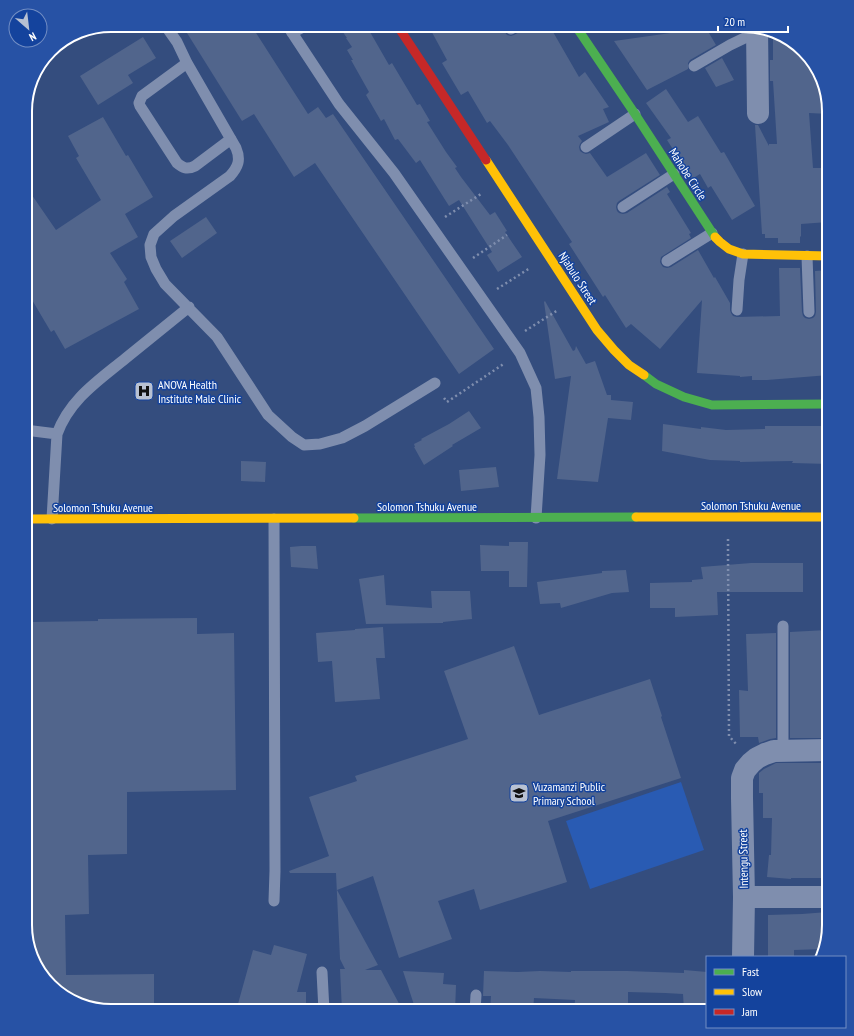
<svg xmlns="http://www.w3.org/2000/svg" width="854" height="1036" font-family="'PT Sans Narrow',sans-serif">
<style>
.green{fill:#295bb3}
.building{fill:#51658c}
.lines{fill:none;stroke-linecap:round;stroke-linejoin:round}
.path{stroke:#7f8eae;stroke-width:2.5;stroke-dasharray:2 3;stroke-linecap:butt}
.lane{stroke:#7f8eae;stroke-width:11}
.street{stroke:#7f8eae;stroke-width:22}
.fast{stroke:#4caf50;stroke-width:9}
.slow{stroke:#ffc107;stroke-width:9}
.jam{stroke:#c62828;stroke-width:9}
.labels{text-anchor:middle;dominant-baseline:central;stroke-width:3;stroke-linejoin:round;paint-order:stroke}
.street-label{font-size:12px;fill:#fff;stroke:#14439d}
.poi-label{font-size:12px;fill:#fff;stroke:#14439d;text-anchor:start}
.rim{fill:none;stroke:#fff;stroke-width:2}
</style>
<rect width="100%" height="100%" fill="#344d7e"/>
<path class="green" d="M681 782 704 850 590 889 566 821Z"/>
<path class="building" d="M182 25H251L308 114 318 107 326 118 333 114 494 349 459 374 315 163 294 177 254 114 242 121Z
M338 25H366L389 65 392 63 417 105 420 104 430 121 427 122 446 152 457 167 455 168 461 177 490 215 495 212 507 231 505 232 522 257 498 272 487 255 492 252 459 200 449 206 420 160 416 163 398 139 395 140 384 119 381 121 366 95 369 92 351 60H353L347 50 352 47 346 38H347Z
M428 25H505L504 29 505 32 507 35 511 36 514 35 521 31 524 29 525 25H549L579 77 585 72 609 107 603 109 609 122 578 136 582 141 580 144 579 147 580 151 583 153 586 154 590 153 607 177 646 153 660 175 619 201 617 203 616 207 617 211 619 213 623 214 627 213 667 187 670 192 667 194 691 233 689 234 691 238 661 257 660 262 661 264 663 267 667 268 671 267 698 250 714 278 715 277 730 303V310L731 313 733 316 737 317 780 316 779 268H800L802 312 803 316 805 318 809 319 813 318 815 316 816 312 815 271 829 270V375L767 380H752V376L740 377V376L697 373 702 300 660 349 631 324 626 328 605 295 603 297 569 244 572 242 508 145 490 121 487 123 468 91 461 95 442 63 447 60Z
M706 28 716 45 690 60 688 63V69L647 90 614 41Z
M773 33 786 36 814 63 829 111V114L809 113 813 168H826L828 222 801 224V236L800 237V243H778V238H765V234H762L755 125H758L769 146V144H777L773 81H770V60H773Z
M143 37 156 58 128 75 133 83 98 105 80 76Z
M722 58 734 80 716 87 705 68Z
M666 89 688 122 698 116 721 153 724 152 755 206 732 220 711 186 708 188 700 174 692 179 667 140 671 138 646 103Z
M103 117 126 156 128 155 153 197 125 214 138 237 110 253 127 279 124 282 139 309 65 349 54 330 51 332 25 288V185L56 230 101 200 76 158 79 156 68 136Z
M206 217 217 233 182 258 170 241Z
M545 301 573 351 575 350 576 346 586 364 595 361 607 395H611V400L633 402 631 420 608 418 598 482 557 479 571 376 555 379 544 302Z
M469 411 481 428 452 445 453 446 424 465 414 447H415L414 444 422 440 421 439 449 424Z
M663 424 701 429V427L726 430 765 429V426H829V464L792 463 793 461 740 462V461L710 460 662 451Z
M241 461 266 462 265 482 241 481Z
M496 467 499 487 461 491 459 470Z
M509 542H528L527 587H509V571H481L480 545 509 546Z
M301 546H316L318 569 291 567 290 547Z
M751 563H803V592H717L718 615 675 617V608H650V583L692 582V580L703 579 701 567Z
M626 570 629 592 612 593 561 608 560 603 540 604 537 582 602 573V571Z
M384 575 386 605 432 608 431 591H470L472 619 443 622V623L366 624 359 579Z
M197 618V634L234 633 236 790 127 792V854L88 855 89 914 65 915 66 975 154 974V1011H111L73 1002 40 973 25 925V743H31V622L98 621V619Z
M383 627 385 658H376L380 699 335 702 332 661 318 662 316 633 355 630V629Z
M827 630 829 665H823L822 702H827L829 736H822V738H790V632Z
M776 633V738L770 739 759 743 758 737H740L739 690 748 691 746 634Z
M514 646 539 715 650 679 662 716 661 717 681 778 548 821 567 882 480 910 474 889 438 901 452 939 399 958 373 876 337 890 378 965 365 970H381L403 1011H342L340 969H345L340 959 336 873H290L289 871 329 856 309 797 357 781 355 776 468 739 444 671Z
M776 763H823L826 808H829V878H791V879L767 877 769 855H771L772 818H763V793H759V773L764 769Z
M828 912V928L823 949 794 950V957H768V915L802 914Z
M274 945 307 954 297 992H306V1011H236L253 950 271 955Z
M684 970 707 972V1011H684L683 994 665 993 628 992V1011H574L575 1000 534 998 533 1011H490L491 996H483L484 971 518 972 540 971 571 972V971H627L684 973Z
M403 971 444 973 443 984 456 985 455 1011H416Z"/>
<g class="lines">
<path class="path" d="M445 217 481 194
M473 258 507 235
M497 289 530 268
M525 331 558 310
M444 398 447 402 505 363
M728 539V555L729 736 737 745"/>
<path class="lane" d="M165 25 177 42 187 63 236 148C241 160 238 167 230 176L174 216 154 234 150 245 151 257 156 269 165 284 217 337 268 415 292 437 304 445 320 444 342 438 365 426 435 383
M287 25 339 104 394 173 520 353 536 388 539 417 540 455 536 518
M511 29 518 25
M292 33 307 25
M187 63 142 96 139 103 140 106 177 163C183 168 187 170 195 166L231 139
M694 66 730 45 757 32
M586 147 635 114
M623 207 674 174
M807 256 809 312
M667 261 712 233
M737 310 739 280 743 254
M25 430 57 434
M52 519 57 434C70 399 98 381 126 358 147 341 168 324 189 307
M783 626V750
M274 901 275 871 274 519
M322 972 324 1011
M475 1011 476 995"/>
<path class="street" d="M757 28 758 113
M744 897H829
M743 957 744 897 742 798V778L745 770 751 763 757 758 765 754 774 751 829 750"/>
<path class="fast" d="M575 25 635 114 715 237
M644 375 656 384 684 397 712 405 829 404
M354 518 636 517"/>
<path class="slow" d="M486 160 597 330 614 350 629 365 644 375
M715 237 720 242 729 249 743 254 829 256
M636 517H829
M25 519 354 518"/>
<path class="jam" d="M397 25 486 160"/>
</g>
<defs>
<symbol id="hospital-square" viewBox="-11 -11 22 22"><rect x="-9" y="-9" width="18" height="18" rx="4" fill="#b8c1d2" stroke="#14439d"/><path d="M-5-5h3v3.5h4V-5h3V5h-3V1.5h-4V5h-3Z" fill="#111"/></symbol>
<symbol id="school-square" viewBox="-11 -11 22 22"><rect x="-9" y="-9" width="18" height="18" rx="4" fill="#b8c1d2" stroke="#14439d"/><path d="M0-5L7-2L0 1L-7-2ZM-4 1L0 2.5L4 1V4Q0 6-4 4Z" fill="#111"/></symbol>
</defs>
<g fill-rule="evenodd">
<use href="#hospital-square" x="133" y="380" width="22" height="22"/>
<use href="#school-square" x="508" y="782" width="22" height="22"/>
</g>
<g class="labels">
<g class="street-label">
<text transform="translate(688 174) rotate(57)">Mahobe Circle</text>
<text transform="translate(578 278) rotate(57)">Njabulo Street</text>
<text x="751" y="505">Solomon Tshuku Avenue</text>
<text x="427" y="506">Solomon Tshuku Avenue</text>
<text x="103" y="507">Solomon Tshuku Avenue</text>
<text transform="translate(743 859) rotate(-91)">Intengu Street</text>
</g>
<g class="poi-label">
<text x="158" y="384">ANOVA Health<tspan x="158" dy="14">Institute Male Clinic</tspan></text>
<text x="533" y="786">Vuzamanzi Public<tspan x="533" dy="14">Primary School</tspan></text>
</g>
</g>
<path d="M0 0H854V1036H0ZM111 32H743A79 79 0 0 1 822 111V925A79 79 0 0 1 743 1004H111A79 79 0 0 1 32 925V111A79 79 0 0 1 111 32Z" fill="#2752a5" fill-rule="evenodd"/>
<path class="rim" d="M111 32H743A79 79 0 0 1 822 111V925A79 79 0 0 1 743 1004H111A79 79 0 0 1 32 925V111A79 79 0 0 1 111 32Z"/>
<rect x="706" y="956" width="140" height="72" fill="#14439d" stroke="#728ec4"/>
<rect x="714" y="969" width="20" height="6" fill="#4caf50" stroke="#728ec4"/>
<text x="742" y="976" font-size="12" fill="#ffffff">Fast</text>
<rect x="714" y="989" width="20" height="6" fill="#ffc107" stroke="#728ec4"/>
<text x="742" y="996" font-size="12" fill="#ffffff">Slow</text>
<rect x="714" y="1009" width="20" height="6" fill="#c62828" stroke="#728ec4"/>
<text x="742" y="1016" font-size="12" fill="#ffffff">Jam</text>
<g transform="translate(28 28) rotate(152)"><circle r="19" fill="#14439d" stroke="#728ec4"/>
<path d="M0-3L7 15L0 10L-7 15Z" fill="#b8c1d2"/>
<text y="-6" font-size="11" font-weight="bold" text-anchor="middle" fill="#ffffff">N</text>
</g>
<path d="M718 26v6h70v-6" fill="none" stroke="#ffffff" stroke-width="2"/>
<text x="724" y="26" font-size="12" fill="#ffffff" stroke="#14439d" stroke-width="3" paint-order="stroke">20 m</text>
</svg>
